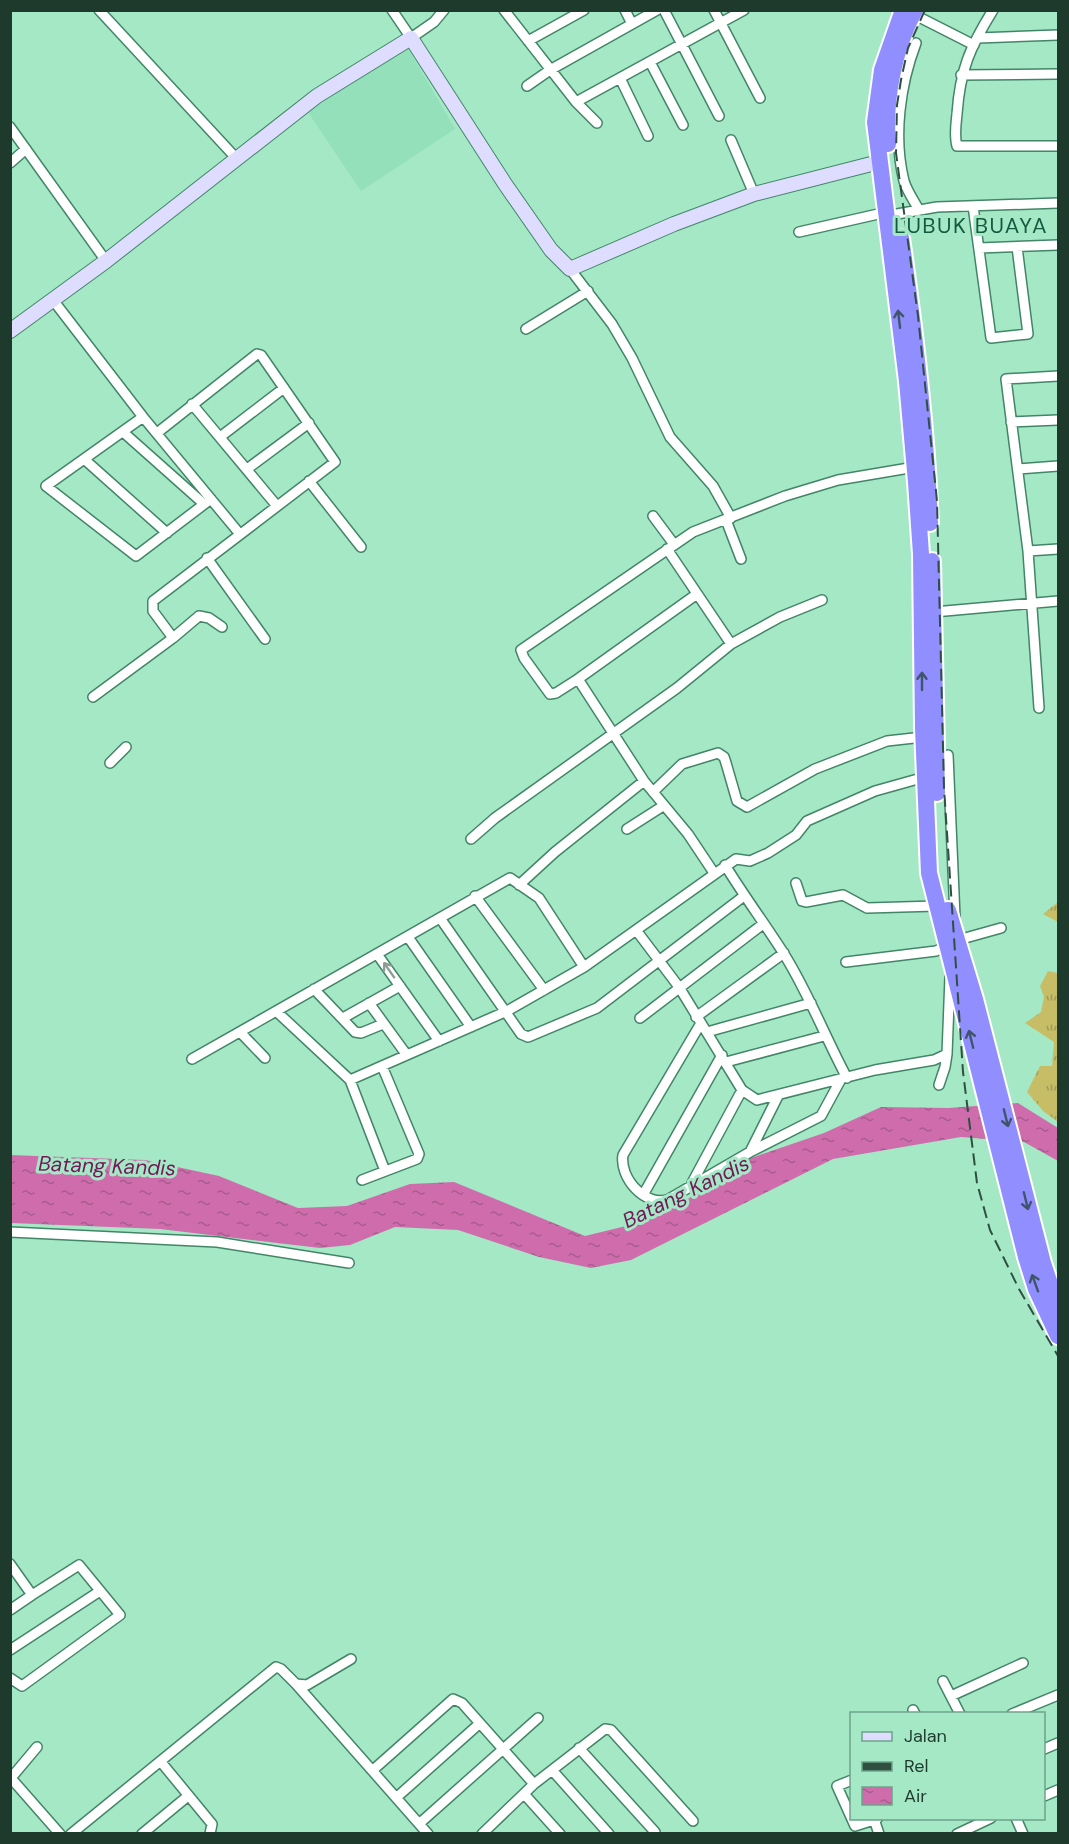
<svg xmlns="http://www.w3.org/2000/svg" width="1069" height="1844" font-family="'DM Sans',sans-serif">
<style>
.built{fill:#93e0ba}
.grass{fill:url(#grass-tufts)}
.water{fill:url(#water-ripples)}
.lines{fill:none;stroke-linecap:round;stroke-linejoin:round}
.street-casing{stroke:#438567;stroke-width:12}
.secondary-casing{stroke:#438567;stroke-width:16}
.highway-casing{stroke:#fff;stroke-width:20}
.street{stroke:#fff;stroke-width:9}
.secondary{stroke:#deddff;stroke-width:14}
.highway{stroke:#918fff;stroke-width:16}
.rail{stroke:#2f5041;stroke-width:2;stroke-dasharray:12 6;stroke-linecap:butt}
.oneway{stroke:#40546c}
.oneway2{stroke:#8e9c96}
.labels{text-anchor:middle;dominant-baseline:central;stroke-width:6;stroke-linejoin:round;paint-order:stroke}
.water-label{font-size:21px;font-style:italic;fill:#721a58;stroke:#a4e8c6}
.quarter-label{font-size:22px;letter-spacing:1.5px;fill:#135b3f;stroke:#a4e8c6}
</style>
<defs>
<pattern id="grass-tufts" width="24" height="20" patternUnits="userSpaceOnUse" patternTransform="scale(1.5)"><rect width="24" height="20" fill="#c7bd67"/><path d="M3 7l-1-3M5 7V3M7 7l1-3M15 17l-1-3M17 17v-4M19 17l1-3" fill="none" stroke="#a19b55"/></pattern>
<pattern id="water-ripples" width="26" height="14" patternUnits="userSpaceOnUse" patternTransform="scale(1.5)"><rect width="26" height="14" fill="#cf6dac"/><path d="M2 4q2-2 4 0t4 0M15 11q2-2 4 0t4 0" fill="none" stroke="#a75b8c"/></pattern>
</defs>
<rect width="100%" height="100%" fill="#a4e8c6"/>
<path class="built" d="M407 47 455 129 361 191 308 112Z"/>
<path class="grass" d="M1058 902V922L1043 914Z
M1048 971 1058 973V1122L1043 1111 1027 1092 1040 1066H1052L1054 1042 1025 1023 1041 1012 1044 997 1040 986Z"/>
<path class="water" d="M1018 1103 1058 1128V1161L1024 1142 961 1137 833 1159 631 1260 591 1268 539 1257 458 1230 395 1227 350 1245 320 1248 160 1229 11 1223 10 1155 145 1160 219 1176 298 1208 347 1206 410 1184 454 1182 585 1236 626 1226 677 1206 751 1158 824 1133 881 1107 948 1108Z"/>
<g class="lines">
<defs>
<path id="street" d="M99 10 236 158
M392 10 411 38 434 22 444 10
M504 10 576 102 744 10
M625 10 632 24
M664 10 719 116
M714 10 760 98
M993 10C970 47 960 70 957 114 956 124 954 136 957 146H1058
M913 14 974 45
M978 38 1058 35
M528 41 584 10
M916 43C900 85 893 137 904 181 907 191 914 201 919 210
M650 62 683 125
M961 75 1057 74
M620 78 648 136
M527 86 550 70 657 10
M576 102 597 123
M10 127 106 261
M731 140 754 194
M10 163 26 149
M973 206 991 338 1028 334 1017 247
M897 214 937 207 1058 203
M799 232 887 212
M979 248 1058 245
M570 269 612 324 632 358 670 437 713 486 731 518
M53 300 143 417 239 533
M526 329 588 291
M192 404 277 506
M143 417 46 486 136 556 211 499
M1011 422 1058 420
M123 432 204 504
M220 437 284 388
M84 459 167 533
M247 469 309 423
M1018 469 1058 466
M309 481 361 547
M653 516 673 543
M726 520 741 559
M667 549 731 644
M1028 551 1058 549
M207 558 265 639
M934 612 1058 601
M173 638 199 616 209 618 222 627
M578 679 697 594
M93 697 173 638 153 611V601L335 462 261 355 257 354 157 433
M1039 708 1028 551 1006 379 1058 376
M948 755 955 917
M110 763 126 747
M653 792 682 764 718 753 724 757 726 763 737 801 747 807 815 769 887 741 923 737
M627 829 663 806
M471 839 495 818 677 688 731 644 780 617 822 600
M725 865C744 896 765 924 784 954 809 994 825 1037 847 1078
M714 873 688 834 644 781 578 679 556 693 550 694 524 658 521 650 693 532 785 496 838 480 915 467
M796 883 802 901 806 902 843 895 867 908 936 906
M519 885 555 852 644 781
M475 896 544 990
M440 918 521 1034 528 1037 597 1008 744 896
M636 930 679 987 742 1090 757 1100 875 1070 934 1060 947 1054 950 977
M408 937 471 1027
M377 954 439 1041
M846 962 936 951 958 940 1001 928
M314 989 355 1032 361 1033 383 1024
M369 1003 406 1054
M276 1011 350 1080 507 1011 584 967 736 859 750 861 768 853 796 835 807 821 875 791 925 777
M696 1017 784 953
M343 1018 400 986
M640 1018 763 924
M701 1023 623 1155C619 1178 646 1208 669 1199L750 1152 778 1096
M240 1032 265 1058
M707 1032 811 1003
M192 1059 510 878 539 898 584 967
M726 1062 824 1036
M350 1080 385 1171
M939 1085 945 1067 947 1054
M750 1152 821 1116 840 1081
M362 1180 417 1159 419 1154 382 1066
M692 1183 742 1090
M643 1195 722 1055
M10 1232 217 1242 349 1263
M10 1564 32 1595 10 1610
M10 1650 100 1591
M10 1678 22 1686 120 1615 79 1565 32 1595
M943 1681 960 1714
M296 1684 307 1685 351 1659
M951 1696 1023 1663
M913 1710 915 1714
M1012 1714 1058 1695
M579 1748 655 1832
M1044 1749 1058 1743
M161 1762 212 1824 210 1834
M373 1770 453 1699 462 1703 534 1784
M552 1770 609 1834
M10 1777 60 1834
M11 1778 37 1747
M852 1780 837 1786 855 1826 877 1819
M525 1795 560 1834
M1044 1796 1058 1790
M397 1797 479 1724
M877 1818 875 1822 879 1834
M1016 1818 1023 1834
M420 1823 538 1718
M71 1834 276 1667 281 1669 296 1684 428 1834
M142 1834 188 1796
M482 1834 534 1784 605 1729 611 1730 693 1821
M957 1834 991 1818"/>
<path id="secondary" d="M10 331 106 261 317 96 411 38 505 184 551 250 570 269 674 224 754 194 879 162"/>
<path id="highway" d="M903 10 882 70 875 122 907 381 916 482 921 554 923 728 929 873 1026 1257 1036 1289 1058 1336
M888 144C884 100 894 49 915 10
M901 238C915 333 926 428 930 523
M932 561 937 793
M948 910 975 999 1043 1263 1058 1308"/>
</defs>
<use href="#street" class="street-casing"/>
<use href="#secondary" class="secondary-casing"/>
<use href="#highway" class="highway-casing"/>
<use href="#street" class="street"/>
<use href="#secondary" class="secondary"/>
<use href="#highway" class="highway"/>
<path class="rail" d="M925 10 908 48 901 80 897 105 896 153 918 316 937 501 944 788 963 1072 977 1183 990 1230 1019 1289 1058 1356"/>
</g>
<defs><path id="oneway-shaft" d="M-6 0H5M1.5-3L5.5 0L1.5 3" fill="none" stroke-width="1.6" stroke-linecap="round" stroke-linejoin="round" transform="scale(1.5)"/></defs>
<g class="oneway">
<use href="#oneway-shaft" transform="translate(899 319) rotate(-97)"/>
<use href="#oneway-shaft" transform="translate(922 681) rotate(-90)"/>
<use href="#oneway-shaft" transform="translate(971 1039) rotate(-104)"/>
<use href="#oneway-shaft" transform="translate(1006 1118) rotate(76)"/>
<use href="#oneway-shaft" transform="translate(1026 1201) rotate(76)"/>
<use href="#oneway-shaft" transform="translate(1035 1283) rotate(-110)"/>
</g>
<use class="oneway2" href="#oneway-shaft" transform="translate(389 970) rotate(-125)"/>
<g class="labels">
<g class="water-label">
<text transform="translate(107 1166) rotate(2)">Batang Kandis</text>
<text transform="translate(686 1192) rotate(-26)">Batang Kandis</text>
</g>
<g class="quarter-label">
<text x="971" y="225">LUBUK BUAYA</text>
</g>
</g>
<rect width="1069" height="1844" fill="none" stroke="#1e3a2d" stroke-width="24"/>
<rect x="850" y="1712" width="195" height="108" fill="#a4e8c6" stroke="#6ea289" stroke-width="1.5"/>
<rect x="862" y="1732" width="30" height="9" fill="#deddff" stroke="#6ea289" stroke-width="1.5"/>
<text x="904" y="1742" font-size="18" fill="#1e3a2d">Jalan</text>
<rect x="862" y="1762" width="30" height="9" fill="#2f5041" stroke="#6ea289" stroke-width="1.5"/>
<text x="904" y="1772" font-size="18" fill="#1e3a2d">Rel</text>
<rect x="862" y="1787" width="30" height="18" fill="url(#water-ripples)" stroke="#6ea289" stroke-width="1.5"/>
<text x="904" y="1802" font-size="18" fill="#1e3a2d">Air</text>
</svg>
